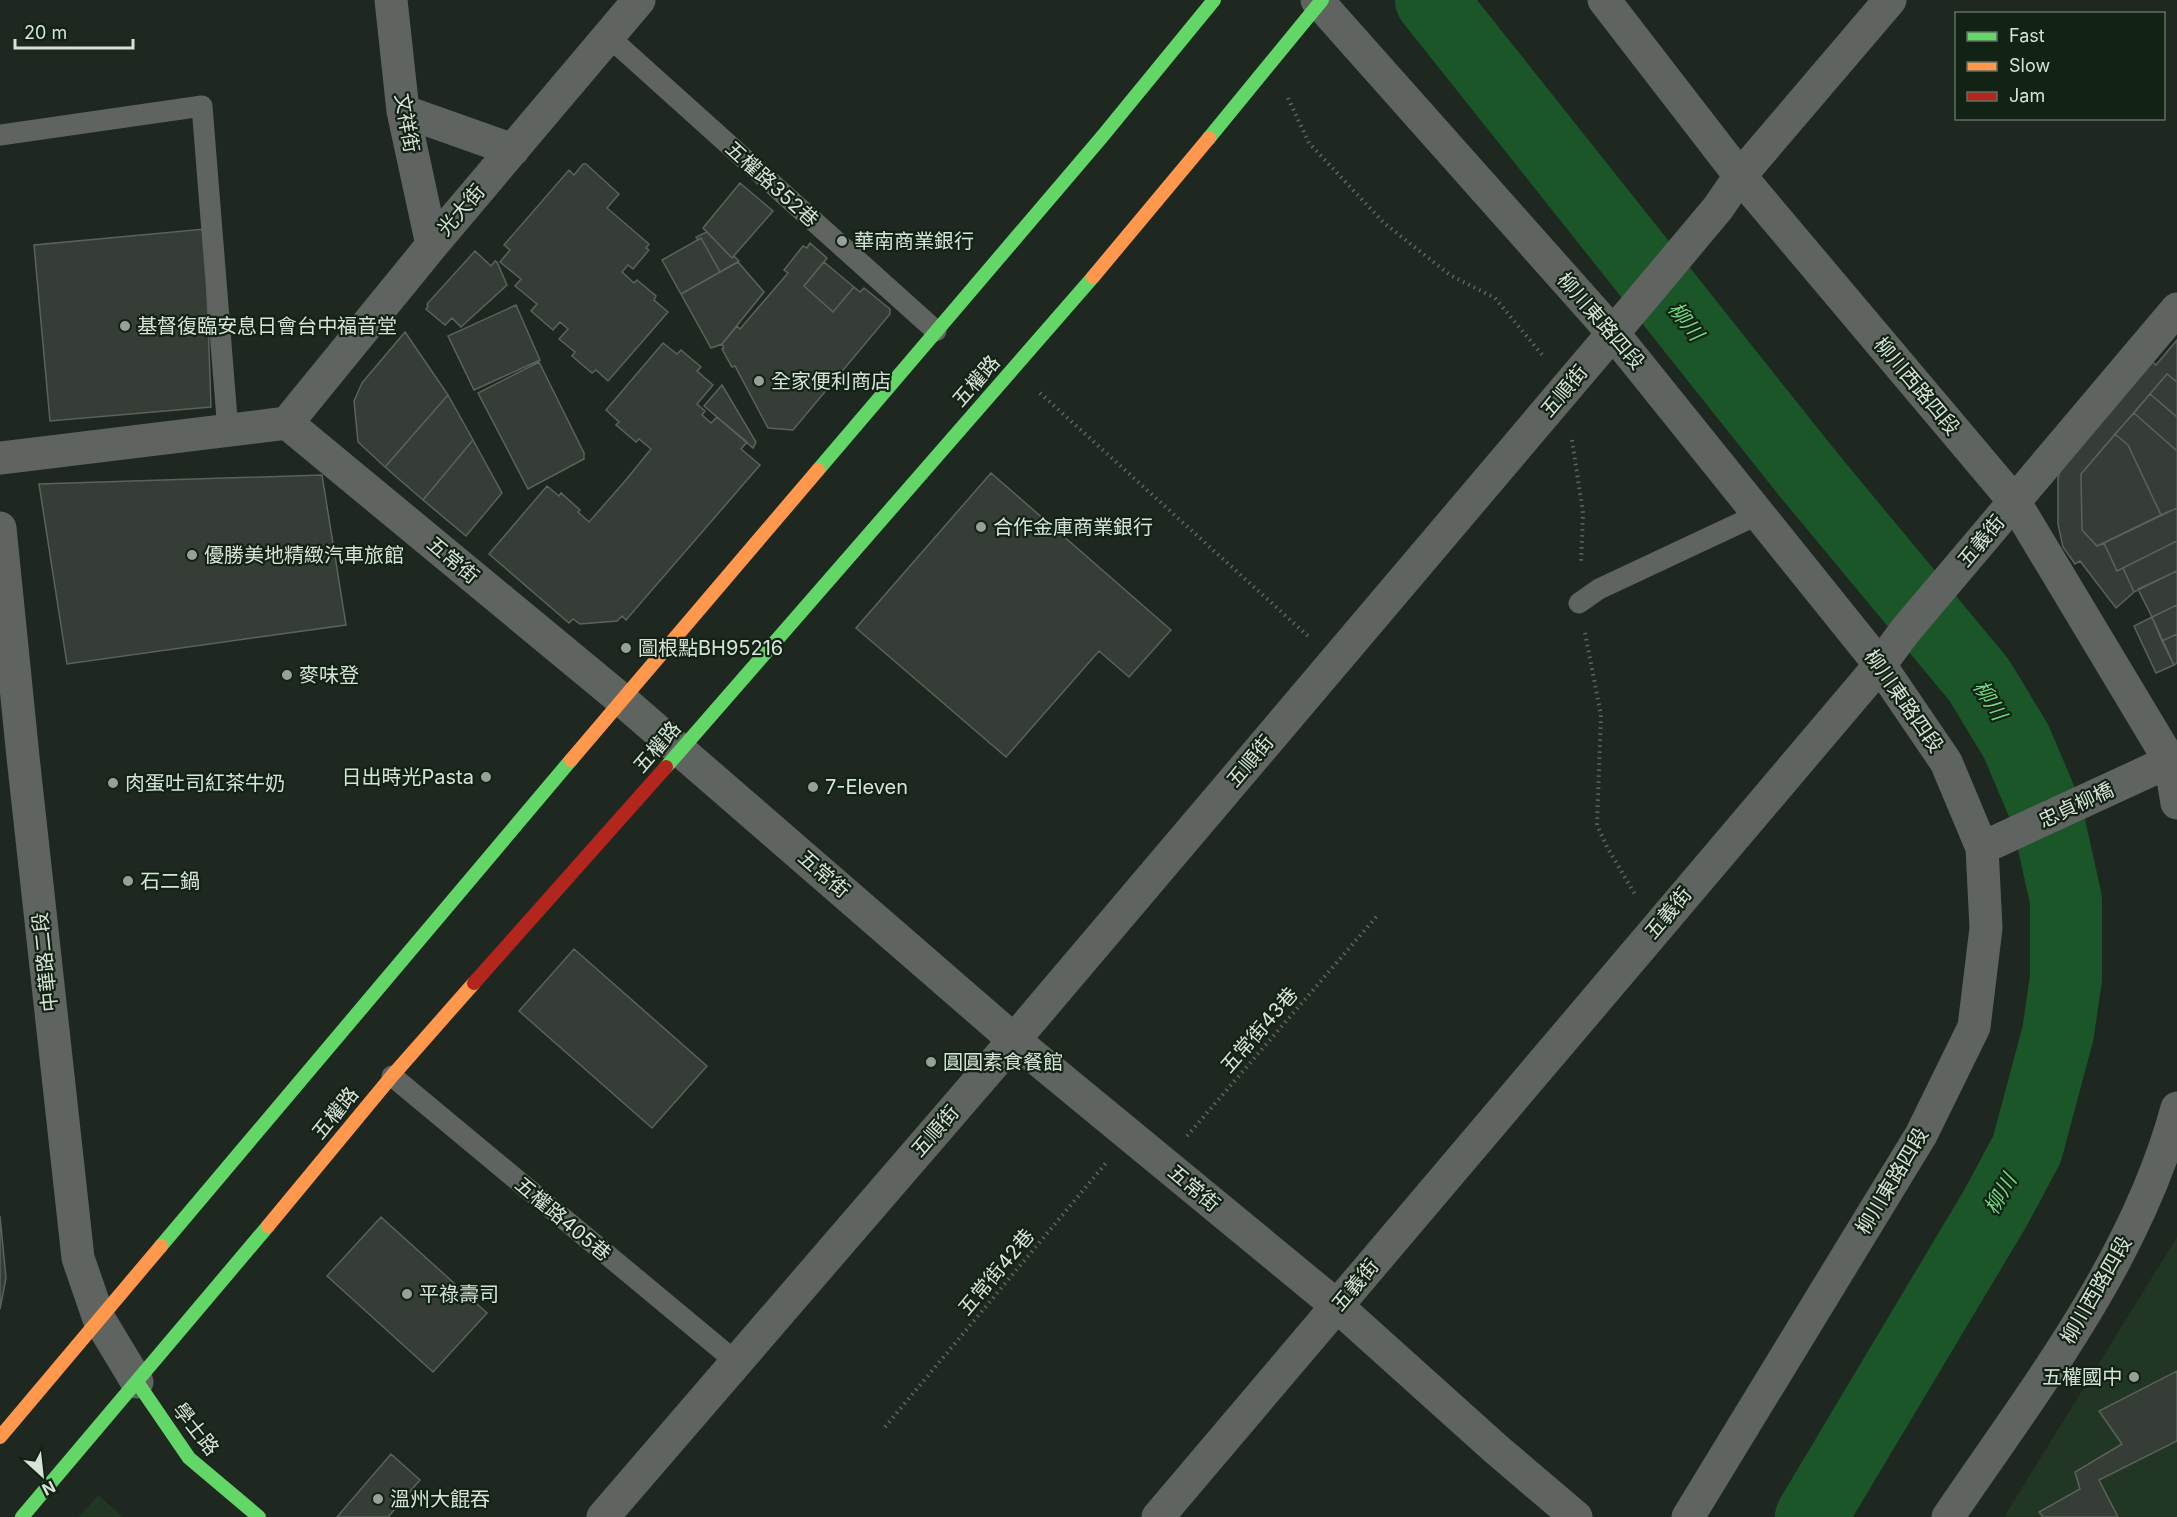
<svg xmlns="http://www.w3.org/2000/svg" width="2177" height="1517" font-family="Inter,'Noto Sans TC',sans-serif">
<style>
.built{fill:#213623}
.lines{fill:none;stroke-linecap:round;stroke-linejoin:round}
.river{stroke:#1a5627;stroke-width:72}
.building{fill:#363d37;stroke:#5a635b;stroke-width:1.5}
.path{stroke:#616561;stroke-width:4;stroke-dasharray:1.5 4.5;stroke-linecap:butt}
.lane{stroke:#606461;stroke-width:21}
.street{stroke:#606461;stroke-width:33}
.fast{stroke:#63d668;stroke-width:14}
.slow{stroke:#ff974d;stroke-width:14}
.jam{stroke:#b3261e;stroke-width:14}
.poi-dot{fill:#97a198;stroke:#122214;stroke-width:2}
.labels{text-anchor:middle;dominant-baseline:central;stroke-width:4.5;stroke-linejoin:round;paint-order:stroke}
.street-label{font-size:20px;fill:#d7e2d8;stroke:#122214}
.poi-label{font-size:20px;fill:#d7e2d8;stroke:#122214;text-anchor:start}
.water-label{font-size:21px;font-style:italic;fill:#70da80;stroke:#122214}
</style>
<rect width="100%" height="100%" fill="#1f2820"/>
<path class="built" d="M2177 1237V1517H2004Z
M98 1495 123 1517H79Z"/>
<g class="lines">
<path class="river" d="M1431 0 1808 474 1979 680 2016 741 2047 814 2066 900V978L2058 1033 2027 1149 1996 1207 1811 1517"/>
</g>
<path class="building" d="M583 164H586L619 194 607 208 649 244 646 248 649 250 633 269 628 265 622 272 634 283 637 280 656 296 654 300 668 312 608 381 596 370 592 373 572 356 575 352 559 339 568 329 560 322 553 330 531 311 537 304 515 286 521 279 500 262 510 250 504 245 569 170 574 175Z
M740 183 773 211 732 258 703 228Z
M205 229 211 407 50 421 34 245Z
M707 232 732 258 734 256 739 261 720 272 701 238 698 240 696 237Z
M701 238 720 272 681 294 662 260Z
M810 243 827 258 804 286 833 312 854 287 860 292 864 288 890 309V314L793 430 768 428 735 366 732 367 722 349 724 348 722 344 737 326 740 329 788 273 784 270 803 246 807 248Z
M475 251 491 266 495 261 497 262 507 285 461 327 452 318 445 325 426 309 428 306 427 304Z
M738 262 764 292 722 344 711 348 681 294Z
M824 262 854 287 833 312 804 286Z
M516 305 540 360 474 390 448 336Z
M405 332 448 395 385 467 358 442 354 401 362 383Z
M2177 340V382L2167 374 2081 474 2082 530 2097 546 2104 543 2117 571 2123 568 2134 592 2116 608 2080 561 2075 564 2063 547 2058 524V478L2064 455 2148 358 2156 365Z
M663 343 677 354 681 350 701 367 697 371 713 385 697 404 705 411 702 415 711 423 717 417 747 442 741 449 760 465 626 620 622 616 617 621 580 624 573 619 569 623 489 554 547 486 559 496 561 493 580 510 578 512 589 522 625 481 651 449 639 439 636 442 616 425 619 422 606 410Z
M539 362 584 453V459L528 489 478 393Z
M2167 374 2177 382V417L2150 394Z
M722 385 756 442 753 448 704 406Z
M2150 394 2177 417V451L2134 413Z
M448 395 473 440 423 500 385 467Z
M2134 413 2177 451V508L2161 515 2128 445 2115 434Z
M2115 434 2128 445 2161 515 2097 546 2082 530 2081 474Z
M473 440 502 493 466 536 423 500Z
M991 473 1171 630 1129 677 1099 651 1006 757 856 628Z
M322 475 346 625 67 664 39 484Z
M2177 508V541L2117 571 2104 543Z
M2177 541V571L2134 592 2123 568Z
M2177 571V605L2152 617 2138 589Z
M2177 605V634L2162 641 2152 617Z
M2152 617 2174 665 2156 673 2134 626Z
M2177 634V663L2174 665 2162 641Z
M574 949 707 1066 652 1128 519 1011Z
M0 1216 6 1278 0 1309Z
M381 1217 487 1313 433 1372 327 1276Z
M2177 1371V1441L2099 1480 2118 1517H2043L2039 1512 2080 1489 2075 1472 2122 1444 2099 1411Z
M391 1454 420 1480 388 1517H337Z"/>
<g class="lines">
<path class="path" d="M1288 98 1309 143 1384 223 1450 275 1495 298 1544 357
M1040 393 1308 636
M1572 440 1583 513 1581 563
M1585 633 1601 715 1597 825 1607 847 1636 896
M1187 1136 1377 916
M885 1427 1106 1163"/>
<path class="lane" d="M609 37 936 331
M0 135 202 106 228 431
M1579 603 1599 589 1759 514
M392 1076 735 1361"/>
<path class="street" d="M391 0 403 111 432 245
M1317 0 1613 333 1880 665 1946 762 1982 848 1986 928 1974 1027 1921 1135 1688 1517
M1604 0 1740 176 2014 501 2170 761 2177 803
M403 111 513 150
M287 423 432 245 639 0
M0 458 287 423 622 700 1014 1040 1337 1306 1496 1449 1576 1517
M0 528 23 757 78 1258 99 1319 137 1382
M1982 848 2177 758
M603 1517 1014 1040 1641 300 1718 208 1740 176 1890 0
M1158 1517 1880 665 1905 631 2177 309
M1948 1517C2035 1389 2136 1260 2177 1108"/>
<path class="fast" d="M1209 138 1322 0
M818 470 1101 138 1214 0
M666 767 1093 277
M161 1246 571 760
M137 1382 189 1458 259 1517
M22 1517 268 1226"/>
<path class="slow" d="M1093 277 1209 138
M571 760 818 470
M268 1226 392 1076 474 983
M0 1437 161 1246"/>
<path class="jam" d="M474 983 666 767"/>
</g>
<g class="poi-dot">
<circle cx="842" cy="241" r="6"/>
<circle cx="125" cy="326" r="6"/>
<circle cx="759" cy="381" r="6"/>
<circle cx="981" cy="527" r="6"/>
<circle cx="192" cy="555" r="6"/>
<circle cx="626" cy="648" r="6"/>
<circle cx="287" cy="675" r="6"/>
<circle cx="486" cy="777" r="6"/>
<circle cx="113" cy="783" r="6"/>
<circle cx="813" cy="787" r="6"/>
<circle cx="128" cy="881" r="6"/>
<circle cx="931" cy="1062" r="6"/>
<circle cx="407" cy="1294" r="6"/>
<circle cx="2134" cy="1377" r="6"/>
<circle cx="378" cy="1499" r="6"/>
</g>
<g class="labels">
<g class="street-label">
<text transform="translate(407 123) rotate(80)">文祥街</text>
<text transform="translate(772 184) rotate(42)">五權路352巷</text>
<text transform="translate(461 210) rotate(-49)">光大街</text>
<text transform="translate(1601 321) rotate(49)">柳川東路四段</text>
<text transform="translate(976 381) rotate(-49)">五權路</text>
<text transform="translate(1917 386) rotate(50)">柳川西路四段</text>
<text transform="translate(1564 391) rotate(-50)">五順街</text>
<text transform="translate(1981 541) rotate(-50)">五義街</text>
<text transform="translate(453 560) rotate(40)">五常街</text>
<text transform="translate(1904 701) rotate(55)">柳川東路四段</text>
<text transform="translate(657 747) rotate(-49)">五權路</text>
<text transform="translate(1250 761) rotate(-50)">五順街</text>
<text transform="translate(2076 805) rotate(-25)">忠貞柳橋</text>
<text transform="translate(824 874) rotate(41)">五常街</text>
<text transform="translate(1668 913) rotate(-50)">五義街</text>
<text transform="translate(45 962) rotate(-96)">中華路二段</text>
<text transform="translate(1259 1030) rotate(-49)">五常街43巷</text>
<text transform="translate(335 1113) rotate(-51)">五權路</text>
<text transform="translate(935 1131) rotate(-49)">五順街</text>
<text transform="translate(1892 1181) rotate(-59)">柳川東路四段</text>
<text transform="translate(1194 1188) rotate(40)">五常街</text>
<text transform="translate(563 1219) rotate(40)">五權路405巷</text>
<text transform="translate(996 1272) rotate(-50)">五常街42巷</text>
<text transform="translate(1355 1285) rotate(-50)">五義街</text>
<text transform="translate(2096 1290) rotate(-60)">柳川西路四段</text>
<text transform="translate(196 1429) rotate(52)">學士路</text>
</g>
<g class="poi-label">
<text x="854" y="241">華南商業銀行</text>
<text x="137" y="326">基督復臨安息日會台中福音堂</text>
<text x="771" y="381">全家便利商店</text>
<text x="993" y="527">合作金庫商業銀行</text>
<text x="204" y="555">優勝美地精緻汽車旅館</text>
<text x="638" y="648">圖根點BH95216</text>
<text x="299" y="675">麥味登</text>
<text x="474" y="777" text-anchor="end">日出時光Pasta</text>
<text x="125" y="783">肉蛋吐司紅茶牛奶</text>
<text x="825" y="787">7-Eleven</text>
<text x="140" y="881">石二鍋</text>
<text x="943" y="1062">圓圓素食餐館</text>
<text x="419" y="1294">平祿壽司</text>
<text x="2122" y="1377" text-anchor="end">五權國中</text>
<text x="390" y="1499">溫州大餛吞</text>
</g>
<g class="water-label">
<text transform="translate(1686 321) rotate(52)">柳川</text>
<text transform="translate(1990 700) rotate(58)">柳川</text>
<text transform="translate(2000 1194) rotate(-60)">柳川</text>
</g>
</g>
<rect x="1955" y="12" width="210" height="108" fill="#122214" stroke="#616f62" stroke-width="1.5"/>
<rect x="1967" y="32" width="30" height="9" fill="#63d668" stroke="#616f62" stroke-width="1.5"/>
<text x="2009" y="42" font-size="18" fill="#d7e2d8">Fast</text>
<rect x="1967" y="62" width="30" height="9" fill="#ff974d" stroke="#616f62" stroke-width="1.5"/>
<text x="2009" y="72" font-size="18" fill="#d7e2d8">Slow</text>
<rect x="1967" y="92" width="30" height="9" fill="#b3261e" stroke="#616f62" stroke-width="1.5"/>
<text x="2009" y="102" font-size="18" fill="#d7e2d8">Jam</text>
<g transform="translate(42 1475) rotate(153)" stroke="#122214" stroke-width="4.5" paint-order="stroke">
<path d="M0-4.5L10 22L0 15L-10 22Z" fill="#d7e2d8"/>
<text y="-9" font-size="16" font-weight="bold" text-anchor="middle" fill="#d7e2d8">N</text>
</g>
<path d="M15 39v9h118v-9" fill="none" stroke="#d7e2d8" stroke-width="3"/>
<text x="24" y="39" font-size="18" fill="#d7e2d8" stroke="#122214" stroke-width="4.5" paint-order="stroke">20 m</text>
</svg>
